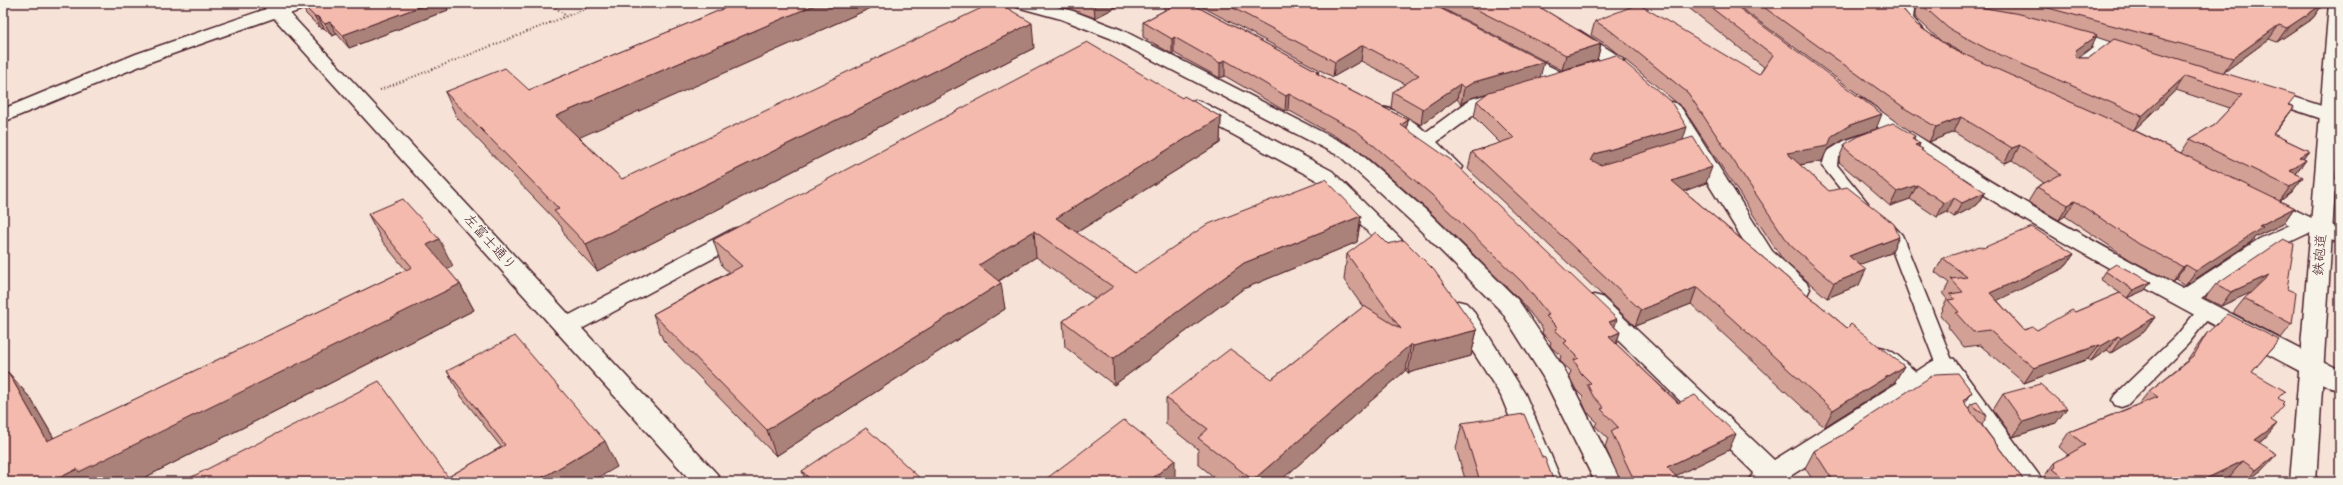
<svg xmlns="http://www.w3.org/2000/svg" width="2343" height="485" font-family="Dekko,'Klee One',sans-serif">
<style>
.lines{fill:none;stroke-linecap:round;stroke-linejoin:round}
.lane-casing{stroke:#4a1f2b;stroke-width:3}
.street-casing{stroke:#4a1f2b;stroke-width:3}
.secondary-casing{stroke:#4a1f2b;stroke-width:3}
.path{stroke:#4a1f2b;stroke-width:2;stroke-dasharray:1 2.5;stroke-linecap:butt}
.lane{fill:#f7f3e8;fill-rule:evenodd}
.street{fill:#f7f3e8;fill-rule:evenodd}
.secondary{fill:#f7f3e8;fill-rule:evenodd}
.wall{fill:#d2a095;stroke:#4a1f2b;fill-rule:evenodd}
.shaded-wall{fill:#ab8279;stroke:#4a1f2b}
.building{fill:#f4baad;stroke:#4a1f2b}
.labels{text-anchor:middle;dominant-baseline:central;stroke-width:3;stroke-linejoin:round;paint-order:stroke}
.street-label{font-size:14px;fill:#4a1f2b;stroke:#f7f3e8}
</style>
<rect width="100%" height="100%" fill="#f6e2d6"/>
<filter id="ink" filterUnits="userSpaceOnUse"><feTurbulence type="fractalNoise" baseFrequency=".025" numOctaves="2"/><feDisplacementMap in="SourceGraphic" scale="8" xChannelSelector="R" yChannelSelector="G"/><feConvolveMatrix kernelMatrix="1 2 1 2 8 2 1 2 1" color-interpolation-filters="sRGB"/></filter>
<g filter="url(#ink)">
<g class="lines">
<defs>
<path id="lane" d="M2106 41 2113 45 2111 48 2080 71H2070L2068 68 2070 65 2101 42Z
M1864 134 1869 135 1871 138 1869 141 1838 157 1837 165 1868 203 1865 207H1855L1822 166 1826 152 1844 141Z
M1884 221 1890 222 1902 235 1954 365 1951 370 1945 372 1939 370 1936 365 1887 237 1876 226 1878 222Z
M2206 305 2212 307 2214 311 2188 344 2127 405 2121 407 2115 405 2112 400 2115 395 2176 336 2200 307Z"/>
<path id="street" d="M284 3H310C304 12 281 17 271 15L268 11 271 7Z
M1014 3H1043L1073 11 1122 30 1355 149 1428 212 1518 300 1563 367 1621 482H1595L1543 377 1502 312 1412 222 1341 157 1110 38 1061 19 1017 7Z
M1897 3H1915L1913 18 1928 35 1925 39H1913L1895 19Z
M2064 29 2142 49 2144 53 2142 57 2135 59 2058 38 2055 34 2058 30Z
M1574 30 1580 31 1622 58 1624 62C1618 71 1597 74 1587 72L1585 68 1587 64 1600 60 1568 39 1565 35 1568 31Z
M1515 49 1567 75 1569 79C1564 87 1545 90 1535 88L1532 84 1535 80 1543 78 1508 59 1506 55 1508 51Z
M2263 87 2340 112V125L2256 97 2253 93 2256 89Z
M1505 89 1512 91 1515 95 1512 99 1485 107 1437 142 1462 167 1459 172 1452 173 1445 172 1403 132 1375 116 1372 112 1375 108C1392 104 1414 121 1426 132L1471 99Z
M1856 97 1863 99C1965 170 2072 231 2183 289L2259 239 2290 225 2254 208 2251 203 2254 198 2262 196 2270 198 2316 220 2340 228V243L2309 233 2275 249 2201 298 2340 370V390L2331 388C2167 300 2002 215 1849 107L1846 103 1849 99Z
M1195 100 1202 102 1332 171 1420 258 1423 263 1420 268 1412 271 1404 268 1318 181 1188 110 1185 106 1188 102Z
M1668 101 1675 103 1682 109 1772 251 1807 283 1810 289 1807 295 1799 297 1791 295 1756 261 1667 117 1658 107 1661 103Z
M2325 178 2340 180V194L2318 190 2315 185 2318 180Z
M741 227 749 229 752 234 749 239 574 333 566 335 558 333 554 327 558 321 733 229Z
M1594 295 1602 297 1774 460 1897 383 1869 360 1866 354 1869 348C1888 342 1902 360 1916 372 1928 364 1939 354 1954 359L2044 482H2016L1942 379 1781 482H1747L1754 473 1586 309 1582 303 1586 297Z
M1458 301 1466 303 1472 309 1525 394 1562 482H1536L1501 396 1446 309 1450 303Z"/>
<path id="secondary" d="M261 3H280L717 474 721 482H692L274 18 150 62 3 122V109L136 54 266 9Z
M2329 3H2340V109L2316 482H2290Z"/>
</defs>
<use href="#lane" class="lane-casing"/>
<use href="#street" class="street-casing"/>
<use href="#secondary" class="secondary-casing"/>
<path class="path" d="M550 3 566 16
M380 90 600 3"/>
<use href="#lane" class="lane"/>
<use href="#street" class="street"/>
<use href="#secondary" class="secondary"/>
</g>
<path class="wall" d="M301 3H456L447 7 448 10 349 48 337 34 332 36 324 28 321 29 306 14Z
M727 3H882L579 137 622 179 1034 48 597 271 566 238 561 226 457 118 445 92 529 90 728 7Z
M1059 3H1124L1095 18 1068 8Z
M1161 3H1190L1319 72 1318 74 1408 120 1407 129 1620 332 1616 344 1729 450 1675 476 1681 482H1621L1605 447 1608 438 1595 426 1597 422 1587 412 1582 401 1583 397 1576 390 1569 376 1571 371 1561 362 1560 359 1561 356 1552 348 1550 345 1551 342 1542 333 1543 329 1519 299 1429 211 1356 148 1288 110 1285 111 1225 76 1220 78 1174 53 1172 54 1143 37V22L1165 10Z
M1195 3H1430L1540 77 1683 140 1706 183 1684 191 1847 328 1904 366 1894 383 1824 427 1691 304 1635 326 1468 169 1472 152 1500 143 1474 117 1477 101 1500 89 1471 98 1461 104 1457 99 1421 125 1391 108 1393 92 1405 84 1361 61 1333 77Z
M1432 3H1533L1601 44 1597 60 1562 70Z
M1685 3H1732L1876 129 1843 140 1827 150 1822 161 1800 165 1829 191 1899 237 1891 253 1860 264 1859 285 1827 298 1783 260 1683 108 1607 45 1591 35 1595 21 1759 75 1764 67 1685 5Z
M1734 3H1900V6L1917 25 1952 49 1966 55 1942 42 1915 17V11L1919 3H2320L2323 4 2313 18 2277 42 2269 39 2223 73 2294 107 2273 134 2309 151 2303 159 2306 160 2296 174 2303 177 2292 192 2280 201 2294 208 2283 224 2255 237 2251 242 2185 286 2175 280 2172 282 2129 259 2065 216 2059 220 2028 202 2037 187 2044 183 2012 160 2004 163 1954 132 1929 142 1899 124ZM2096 37 2111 42 2089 58H2077L2090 49ZM2176 90 2230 108 2215 124 2190 139 2181 153 2134 130Z
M1182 98 1221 117 1220 143 1076 233 1135 273 1361 216 1357 242 1243 289 1114 385 1065 347 1063 321 1095 299 1036 257 999 281 1005 309 776 456 663 340 653 314 729 272 722 266 713 240Z
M1915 136 1914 139 1920 143 1919 147 1922 151 1977 205 1954 217 1947 212 1937 217 1910 199 1890 206 1839 162V158L1845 144Z
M368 214 453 266 447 269 460 284 474 310 136 482H3L8 372 31 399 54 438 406 270 382 241Z
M1388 244 1477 330 1471 356 1408 373 1406 370 1279 482H1220L1198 464V449L1166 424V398L1272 379 1363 307 1344 280 1347 254Z
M1983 248 2074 254 2064 268 1997 300 2024 330H2037L2075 312 2120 293 2100 279 2105 271 2145 290 2127 298 2155 317 2144 332 2111 353 2107 350 2091 361 2088 359 2024 383 1980 345 1964 347 1948 327 1949 325 1940 315 1943 310 1942 309 1947 299 1943 294 1949 283 1935 272 1943 258Z
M2216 284 2287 289 2292 324 2281 338 2233 313 2244 299 2251 292 2221 306 2205 298Z
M2207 333 2279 340 2252 372 2278 398 2282 404 2271 420 2264 439 2259 443 2263 469 2246 482H2239L2230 476 2217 482H2043L2044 480 2043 478 2054 463 2068 455 2059 447 2069 432 2139 404 2149 391 2188 360 2196 348Z
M447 371 617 467 448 477 501 447 461 396Z
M2003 394 2056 423 2013 437 1993 410Z
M1965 404 1969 408 1971 404 1987 416 1982 425 2025 482H1814L1805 468 1814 451 1851 430 1852 427Z
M1462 423 1542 457 1554 482H1466L1456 449Z
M2340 436V449L2338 447Z
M802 471 924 482H806Z"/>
<path class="shaded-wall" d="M430 3H456L447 7 448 10 349 48 343 35Z
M819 3H882L567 143 556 116Z
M1094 3H1124L1095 18Z
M2323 4 2313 18 2277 42 2287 28Z
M317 16 324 28 321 29 315 17Z
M330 22 337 34 332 36 325 24Z
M1032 23 1034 48 597 271 586 244Z
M2279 25 2269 39 2223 73 2233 58Z
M2097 35 2090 49 2069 64 2076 50Z
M1174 37V53L1172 54V39Z
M1601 44 1597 60 1562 70 1566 55Z
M1363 45 1361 61 1333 77 1335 62Z
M1225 60V76L1220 78V63Z
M1544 62 1540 78 1471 98 1461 104 1464 88 1474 82Z
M2185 76 2176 90 2133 131 2142 116Z
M1460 84 1457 99 1421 125 1423 109Z
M1289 94 1288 110 1285 111 1286 96Z
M2294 107 2284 121 2262 148 2273 134Z
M1882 114 1876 129 1843 140 1827 150 1822 161 1781 168 1787 153 1832 136 1850 125Z
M1221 117 1220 143 1058 244 1056 218Z
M1961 117 1954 132 1929 142 1936 127Z
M1408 120 1406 136 1401 125Z
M1687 127 1682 143 1587 176 1591 160 1595 154Z
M1920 143 1914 157 1915 145Z
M2020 145 2012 160 2004 163 2012 148Z
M2309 151 2298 165 2299 157Z
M2306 160 2295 175 2290 171Z
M1712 167 1706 183 1666 198 1672 181Z
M2303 177 2292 192 2279 202 2290 187Z
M1917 185 1910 199 1890 206 1897 192Z
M1985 192 1977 205 1954 217 1962 203Z
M1954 198 1947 212 1937 217 1944 203Z
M2075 201 2065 216 2059 220 2068 205Z
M2294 208 2283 224 2255 237 2251 242 2185 286 2196 271 2259 226Z
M1361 216 1357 242 1243 289 1114 385 1113 359 1244 263Z
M1034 231 1036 257 982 291 979 265Z
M1899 237 1891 253 1842 271 1849 256Z
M439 239 453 266 441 272 427 245Z
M2074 254 2064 268 1982 308 1990 293Z
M2186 265 2175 280 2172 282 2183 267Z
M1866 270 1859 285 1827 298 1834 283Z
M2269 275 2259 289 2221 306 2231 292Z
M2151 282 2145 290 2127 298 2133 290Z
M1001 283 1005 309 776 456 767 430Z
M460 284 474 310 136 482H51L77 469Z
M1697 287 1691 304 1635 326 1641 310Z
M2155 317 2144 332 2111 353 2121 338Z
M1617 319 1612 336 1609 322Z
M1477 330 1471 356 1408 373 1413 346Z
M1620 332 1615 348 1609 337Z
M2118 336 2107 350 2091 361 2101 346Z
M1411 344 1406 370 1279 482H1253V480Z
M2099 345 2088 359 2024 383 2034 368Z
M1904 366 1894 383 1824 427 1833 410Z
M8 372 31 399 71 468 47 441Z
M1972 392 1962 409 1963 401Z
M2067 408 2056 423 2013 437 2023 422Z
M2277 424 2264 439 2242 455 2255 440Z
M1736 434 1729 450 1663 482 1667 467Z
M605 441 617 467 591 482H535Z
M2277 454 2263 469 2246 482H2245L2256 470Z
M1175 460V482H1148Z
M2243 461 2230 476 2217 482H2199Z"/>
<path class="building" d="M301 3H430L343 35 330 22 325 24 317 16 315 17Z
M737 3H819L556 116 622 179 992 3H999L1032 23 586 244 554 211 559 209 445 92 505 68 529 90Z
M1169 3H1190L1319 72 1316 73 1404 118 1408 120 1401 125 1451 160 1617 319 1609 322 1620 332 1609 337 1678 403 1695 395 1736 434 1667 467 1681 482H1635L1611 431 1618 427 1601 409 1604 408 1593 396 1587 384 1591 383 1581 373 1574 360 1579 358 1564 343 1567 341 1556 331 1555 329 1558 328 1546 316 1549 315 1523 283 1432 195 1358 132 1289 94 1286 96 1225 60 1220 63 1174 37 1172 39 1143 22 1171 7Z
M1224 3H1430L1544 62 1474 82 1464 88 1460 84 1423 109 1393 92 1419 75 1363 45 1335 62Z
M1464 3H1533L1601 44 1566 55Z
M1705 3H1732L1882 114 1850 125 1832 136 1828 146 1787 153 1829 191 1847 187 1894 224 1899 237 1849 256 1866 270 1834 283 1790 245 1688 93 1611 31 1595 21 1638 4 1759 75 1773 55Z
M1758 3H1900V6L1917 25 1952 49 2131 129 2294 208 2259 226 2263 227 2196 271 2186 265 2183 267 2139 244 2075 201 2068 205 2037 187 2061 174 2020 145 2012 148 1961 117 1936 127 1906 109Z
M1921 3H1956L2020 14 2097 35 2076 50 2075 55 2078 58H2089L2114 39 2296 95 2288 105 2294 107 2273 134 2309 151 2299 157 2306 160 2290 171 2303 177 2290 187 2190 139 2215 124 2242 95 2185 76 2142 116 1987 49 1948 28 1921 4Z
M2030 3H2320L2323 4 2287 28 2279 25 2233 58Z
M1087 42 1182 98 1184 96 1221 117 1056 218 1135 273 1206 225 1325 179 1361 216 1244 263 1113 359 1063 321 1113 287 1034 231 979 265 1001 283 767 430 653 314 742 266 713 240Z
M1616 55 1671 102 1687 127 1595 154 1591 160 1601 165 1693 137 1712 167 1672 181 1847 328 1851 324 1904 366 1833 410 1697 287 1641 310 1472 152 1514 138 1477 101 1489 92Z
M1893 123 1915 136 1912 138 1920 143 1915 145 1923 149 1921 150 1985 192 1962 203 1954 198 1944 203 1917 185 1897 192 1845 148V144L1861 135Z
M403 199 439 239 427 245 460 284 79 472 77 469 51 482H3V374L8 372 47 441 412 267 368 214Z
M2032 227 2074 254 1990 293 2024 330 2033 327 2037 330 2072 310 2075 312 2120 293 2155 317 2121 338 2118 336 2101 346 2099 345 2034 368 1989 330 1973 332 1956 313 1959 312 1948 300 1955 299 1950 294 1963 292 1951 279 1967 277 1943 258 1980 246 1983 248Z
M1376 232 1388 244 1404 240 1434 270 1477 330 1413 346 1411 344 1253 480 1198 438 1208 429 1166 398 1230 349 1272 379 1364 306 1401 329 1347 254Z
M2283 239 2294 244 2287 289 2296 293 2292 324 2244 299 2269 275 2231 292 2216 284Z
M2116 264 2151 282 2133 290 2105 271Z
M2228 314 2279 340 2252 372 2285 391 2278 398 2284 402 2282 404 2284 405 2271 420 2277 424 2255 440 2277 454 2256 470 2243 461 2199 482H2070L2053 469 2056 467 2054 463 2085 445 2069 432 2158 397 2149 391 2193 357 2207 333Z
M515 336 605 441 535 482H182L379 381 448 477 505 445 447 371Z
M1958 373 1972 392 1963 401 2025 482H1834L1814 451 1854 428 1852 427 1935 374Z
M2040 384 2067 408 2023 422 2003 394Z
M1977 402 1987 416 1971 404Z
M1524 414 1542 457 1545 458 1554 482H1480L1462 423Z
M1124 420 1175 460 1148 482H1042Z
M866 428 924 482H813L802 471Z
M1405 475 1411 482H1392Z"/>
</g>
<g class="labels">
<g class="street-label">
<text transform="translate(489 243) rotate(48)">左富士通り</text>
<text transform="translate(2321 255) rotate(-85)">鉄砲道</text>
</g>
</g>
<rect width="2343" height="485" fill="none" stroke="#f7f3e8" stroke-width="16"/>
<rect x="8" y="8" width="2327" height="469" fill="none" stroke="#4a1f2b" stroke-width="1.5" filter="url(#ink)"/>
</svg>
